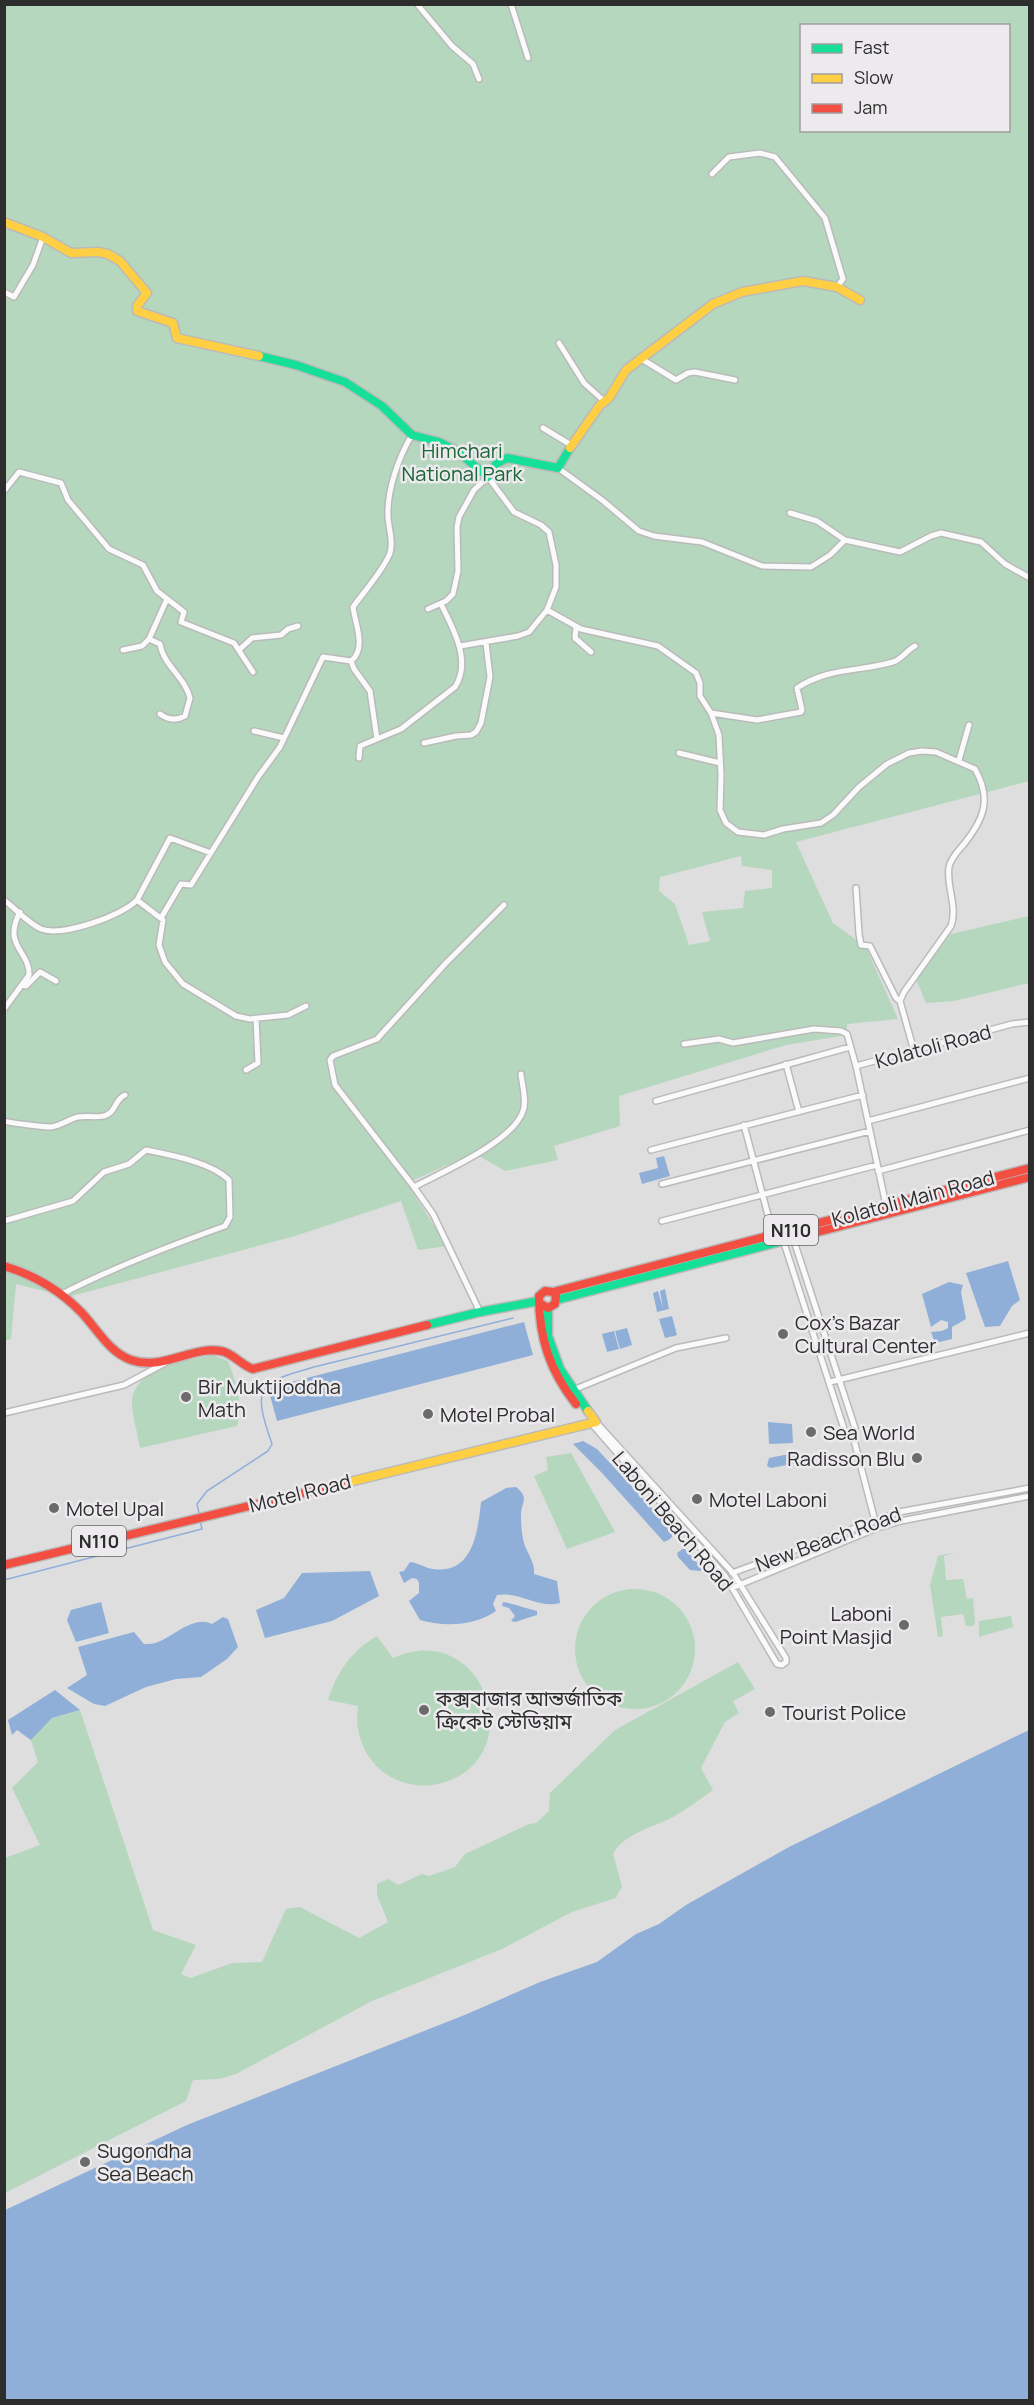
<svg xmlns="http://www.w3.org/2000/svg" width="1034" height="2405" font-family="Manrope,'Noto Sans Bengali',sans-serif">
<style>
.green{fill:#b5d7bd;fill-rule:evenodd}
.water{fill:#8fafd9}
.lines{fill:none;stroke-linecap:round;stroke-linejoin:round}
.stream{stroke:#8fafd9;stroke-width:1.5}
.street-casing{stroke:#bbbabb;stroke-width:8}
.fast-casing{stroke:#bbbabb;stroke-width:11}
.slow-casing{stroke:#bbbabb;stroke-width:11}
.jam-casing{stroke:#bbbabb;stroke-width:11}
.street{stroke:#fafafa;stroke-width:5}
.fast{stroke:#16e098;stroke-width:8}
.slow{stroke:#ffcf43;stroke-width:8}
.jam{stroke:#f24e42;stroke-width:8}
.poi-dot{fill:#6c6b6c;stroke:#eceaed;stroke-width:2}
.labels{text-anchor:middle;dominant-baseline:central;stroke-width:5;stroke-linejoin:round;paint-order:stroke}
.shield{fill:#eceaed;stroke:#676667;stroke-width:1.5}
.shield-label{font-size:18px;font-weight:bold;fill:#2e2d2e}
.park-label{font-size:20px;fill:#1a6535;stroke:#eceaed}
.street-label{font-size:20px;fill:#2e2d2e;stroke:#eceaed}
.poi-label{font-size:20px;fill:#2e2d2e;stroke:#eceaed;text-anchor:start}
</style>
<rect width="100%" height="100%" fill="#dfdedf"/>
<path class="green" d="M4 5H1029V781L796 842 833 923 866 947 898 1019 847 1024V1035L786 1045 619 1096 620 1126 554 1146 558 1160 505 1171 474 1153 407 1183 447 1246 418 1250 401 1201 295 1236 68 1297 16 1284 11 1339 5 1341ZM802 26H1008V130H802ZM741 856 742 866 772 870V888L745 891 743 908 702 912 710 941 689 945 675 904 659 891 660 877Z
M1029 916V983L954 1001 926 1003 915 977 947 935Z
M212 1355 228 1361C236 1381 244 1405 237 1426L140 1448C138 1434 132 1416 132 1402 134 1367 186 1361 212 1355Z
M571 1453 615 1532 567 1549 534 1476 548 1470 546 1457Z
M956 1552 944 1556 946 1580 963 1579 967 1599 973 1598 975 1623 973 1626H966L963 1614 941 1617 943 1636 938 1637 930 1585 938 1556Z
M575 1649a60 60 0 1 1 120 0a60 60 0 1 1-120 0Z
M1011 1616 1013 1627 979 1637V1621Z
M377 1636 393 1658C486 1616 533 1762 438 1784 420 1788 401 1784 386 1774 364 1759 354 1732 358 1706L328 1700C337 1672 351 1651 377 1636Z
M738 1662 755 1689 733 1701 739 1713 725 1722 701 1768 713 1790C700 1799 687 1809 673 1817 654 1827 623 1834 613 1854L622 1886 616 1898 572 1912 502 1949 372 2001 236 2074 219 2079 193 2080 186 2101 5 2193V1858L40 1845 12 1788 38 1762 31 1740 52 1718 80 1710 153 1930 196 1945 181 1974 191 1978 232 1963 262 1962 286 1909 300 1907 359 1938 388 1922 377 1895V1884L388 1879 398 1885 422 1874 429 1876 455 1867 465 1854 529 1824 536 1823 549 1811 550 1793 615 1730Z"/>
<path class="water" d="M664 1156 670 1176 642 1184 639 1173 658 1168 656 1158Z
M1008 1261 1020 1300 1012 1306 1000 1326 985 1327 966 1273Z
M949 1282 963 1285 961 1292 966 1319 952 1327V1339L935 1343 931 1332 942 1331 948 1328V1322L941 1320 931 1327 922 1294Z
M665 1289 669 1309 657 1312 653 1293 658 1291 663 1308 660 1291Z
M672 1316 677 1335 671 1337 670 1335V1337L665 1338 659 1319Z
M524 1322 533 1355 277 1421 268 1388Z
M627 1328 632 1345 620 1349 615 1331Z
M614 1331 619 1349 607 1352 602 1334Z
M768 1422 792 1424 793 1443 769 1444Z
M583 1441 597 1449 675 1533 670 1539 664 1542 602 1473 573 1444Z
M794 1453 798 1463 771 1468 767 1466 769 1458Z
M516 1487C531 1499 520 1502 521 1517 521 1526 522 1538 525 1546 529 1556 535 1563 534 1574L557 1581 560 1603C539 1609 519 1591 497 1595L493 1604 496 1611C475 1626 444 1627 420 1620L409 1601 419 1593V1583L417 1579 412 1578 404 1583 399 1572 404 1571 410 1562C419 1563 425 1568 433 1569 473 1575 478 1531 481 1502L506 1488Z
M684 1548 703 1569 700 1571 690 1570 678 1557 677 1553Z
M370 1571 379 1596 332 1621 265 1638 256 1610 284 1598 302 1573Z
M101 1602 109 1633 76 1642 67 1620 71 1610Z
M503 1602C516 1604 525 1608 537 1611V1615L515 1622 511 1621 515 1616 509 1608 502 1606Z
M223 1617 228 1619 238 1647 227 1659 201 1677 176 1679 146 1687 105 1706 94 1704 67 1688 87 1675 78 1647 134 1632 144 1644C148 1644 154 1644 158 1642 174 1636 194 1615 212 1624Z
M55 1690 80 1710 52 1718 31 1740 17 1730 12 1735 8 1720Z
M1029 1730V2400H5V2210L187 2125 467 2014 540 1982 597 1962 636 1934 659 1924 686 1905 789 1847Z"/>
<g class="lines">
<path class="stream" d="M199 1513 197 1504 207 1491 268 1451 272 1444C252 1387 257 1383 314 1367L513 1318
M4 1580 202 1529 200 1521"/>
<defs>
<path id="street" d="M417 4 452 46 473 64 479 79
M511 4 528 58
M712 174 729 157 760 153 775 157 825 218 843 279 837 287
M4 292 14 297 33 265 43 237
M559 343 584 383 604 401
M640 358 676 380 688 373 695 372 735 380
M543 428 571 445
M558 468 602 500 639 531 654 536 702 542 762 566 811 567 830 555 845 540 900 552 931 536 941 533 981 542 1005 564 1030 578
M4 491 19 472 61 483 68 500 109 549 143 565 157 591 184 612 181 622 234 643 253 672
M790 513 817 521 845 540
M428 609 446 601 453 594 458 571 457 527 459 517 474 490 488 477 514 512 541 525 549 532 556 565V587L547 610 529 632 518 636 460 646
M547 610 581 629 658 646 696 673 700 683V696L711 713 719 735 721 775 720 810 726 823 738 832 764 835 783 829 821 823 833 815 859 787 887 764 909 753 922 751 936 752 975 769C992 799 984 819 964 844 958 851 951 858 949 867 946 887 958 906 951 926L904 992 900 1001 914 1051
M576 628 575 638 591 652
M149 639 160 644C163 665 185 677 190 698L185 716C176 721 168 720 160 714
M123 650 142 646 149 639 167 599
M239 650 252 638 281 635 288 629 298 626
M711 713 757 720 801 712 802 710 797 688C829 667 859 672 893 662 901 660 907 650 915 646
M254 731 284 738
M377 739 370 691 354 669 351 661C367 649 355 623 353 607 363 593 385 568 390 553 394 540 388 528 388 515 387 490 399 456 412 435
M424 743 456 736 471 735 476 732 481 723 490 677 486 643
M679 753 720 763
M359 758 360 746 401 729 455 687C472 661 453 629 441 604
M959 760 969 725
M856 888 859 934 861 945 870 946 896 998 900 1001
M4 900C16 909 28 923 41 929 62 937 122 916 137 900L163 920 159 945 165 962 183 984 236 1016 250 1019 288 1015 306 1006
M137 900 170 838 211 853
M161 918 181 884 191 885 258 777 280 747 323 657 351 661
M22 985 26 986 40 972 56 981
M4 1009 29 975C30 951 2 946 20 912
M684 1044 719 1039 733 1043 814 1029 841 1031 847 1034 856 1066 886 1205
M786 1064 799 1112
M856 1066 1012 1024 1030 1022
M246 1070 258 1063 256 1018
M656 1101 850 1047
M4 1121C9 1123 45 1127 51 1127 61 1126 69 1119 78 1117 88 1115 103 1120 111 1112 117 1106 116 1099 125 1095
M868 1121 1030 1078
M744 1125 773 1234
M651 1150 863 1095
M878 1171 1030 1130
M662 1184 870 1131
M414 1187 335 1085 330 1060 333 1056 377 1039 446 963 504 905
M4 1221 73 1201 104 1172 129 1164 146 1150C170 1155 211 1162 229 1180L230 1217 225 1226C169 1246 114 1267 62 1294
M662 1221 877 1165
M793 1238 855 1428 854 1440 875 1521
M783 1240 845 1432 854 1440
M480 1312 433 1214 414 1187C442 1172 513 1142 523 1111 527 1102 522 1084 521 1074
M830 1382 1030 1333
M573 1390 676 1348 726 1338
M4 1413 124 1385 165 1363
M591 1423 725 1576 777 1664 782 1665 786 1662V1658L733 1573 596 1422
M732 1573 899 1512 1030 1488
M732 1588 877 1528 901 1521 1030 1496"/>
<path id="fast" d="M259 356 296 365 345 382 382 406 412 435 439 442 457 451 488 477 496 464 507 458 558 468 570 448
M556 1300 806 1235
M548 1308V1336L560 1369 588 1411
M427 1325 480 1312 539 1301"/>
<path id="slow" d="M4 222 43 237 71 253 98 252 108 254 120 261 147 293 137 306V311L173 323 177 338 259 356
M570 448 600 405 609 398 626 370 713 304 742 292 803 281 837 287 860 300
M341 1484 596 1422 588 1411"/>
<path id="jam" d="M806 1235 1030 1177
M4 1266C34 1275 60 1290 82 1313 97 1329 109 1352 131 1360 162 1371 192 1346 221 1351 233 1353 241 1365 253 1369L427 1325
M553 1292 1030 1168
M541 1304 548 1308 555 1304 556 1296 553 1292 545 1291 539 1296C539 1338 550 1371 576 1404
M4 1565 341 1484"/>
</defs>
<use href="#street" class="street-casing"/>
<use href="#fast" class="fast-casing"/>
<use href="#slow" class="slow-casing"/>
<use href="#jam" class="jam-casing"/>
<use href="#street" class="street"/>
<use href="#fast" class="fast"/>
<use href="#slow" class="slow"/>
<use href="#jam" class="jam"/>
</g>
<g class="poi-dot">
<circle cx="783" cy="1334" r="6"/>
<circle cx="186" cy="1397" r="6"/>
<circle cx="428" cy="1414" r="6"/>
<circle cx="811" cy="1432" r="6"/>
<circle cx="917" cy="1458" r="6"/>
<circle cx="697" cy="1499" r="6"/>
<circle cx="54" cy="1508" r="6"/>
<circle cx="904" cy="1625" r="6"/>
<circle cx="424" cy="1710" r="6"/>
<circle cx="770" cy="1712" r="6"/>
<circle cx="85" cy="2162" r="6"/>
</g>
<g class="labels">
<g class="shield">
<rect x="764" y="1215" width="54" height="30" rx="4.5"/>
<rect x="72" y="1526" width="54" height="30" rx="4.5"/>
</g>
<g class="shield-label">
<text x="791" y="1230">N110</text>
<text x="99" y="1541">N110</text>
</g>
<g class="park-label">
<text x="462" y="450">Himchari<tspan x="462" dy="23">National Park</tspan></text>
</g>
<g class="street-label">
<text transform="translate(933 1046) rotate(-15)">Kolatoli Road</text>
<text transform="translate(913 1198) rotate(-15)">Kolatoli Main Road</text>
<text transform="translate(300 1493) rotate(-14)">Motel Road</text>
<text transform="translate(673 1521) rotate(50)">Laboni Beach Road</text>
<text transform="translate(828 1539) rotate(-20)">New Beach Road</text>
</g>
<g class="poi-label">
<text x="795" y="1322">Cox's Bazar<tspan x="795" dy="23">Cultural Center</tspan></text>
<text x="198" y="1386">Bir Muktijoddha<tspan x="198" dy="23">Math</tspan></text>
<text x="440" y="1414">Motel Probal</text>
<text x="823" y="1432">Sea World</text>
<text x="905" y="1458" text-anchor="end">Radisson Blu</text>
<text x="709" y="1499">Motel Laboni</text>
<text x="66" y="1508">Motel Upal</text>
<text x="892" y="1613" text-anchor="end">Laboni<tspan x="892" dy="23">Point Masjid</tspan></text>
<text x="436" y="1698">কক্সবাজার আন্তর্জাতিক<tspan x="436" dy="23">ক্রিকেট স্টেডিয়াম</tspan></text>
<text x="782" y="1712">Tourist Police</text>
<text x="97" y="2150">Sugondha<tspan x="97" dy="23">Sea Beach</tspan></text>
</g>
</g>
<rect width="1034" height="2405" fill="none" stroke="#2e2d2e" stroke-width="12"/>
<rect x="800" y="24" width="210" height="108" fill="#eceaed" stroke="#a09ea1" stroke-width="1.5"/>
<rect x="812" y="44" width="30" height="9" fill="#16e098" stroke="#a09ea1" stroke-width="1.5"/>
<text x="854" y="54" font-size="18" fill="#2e2d2e">Fast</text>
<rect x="812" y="74" width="30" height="9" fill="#ffcf43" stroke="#a09ea1" stroke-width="1.5"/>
<text x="854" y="84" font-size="18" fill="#2e2d2e">Slow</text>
<rect x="812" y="104" width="30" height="9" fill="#f24e42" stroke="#a09ea1" stroke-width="1.5"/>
<text x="854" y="114" font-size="18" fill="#2e2d2e">Jam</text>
</svg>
